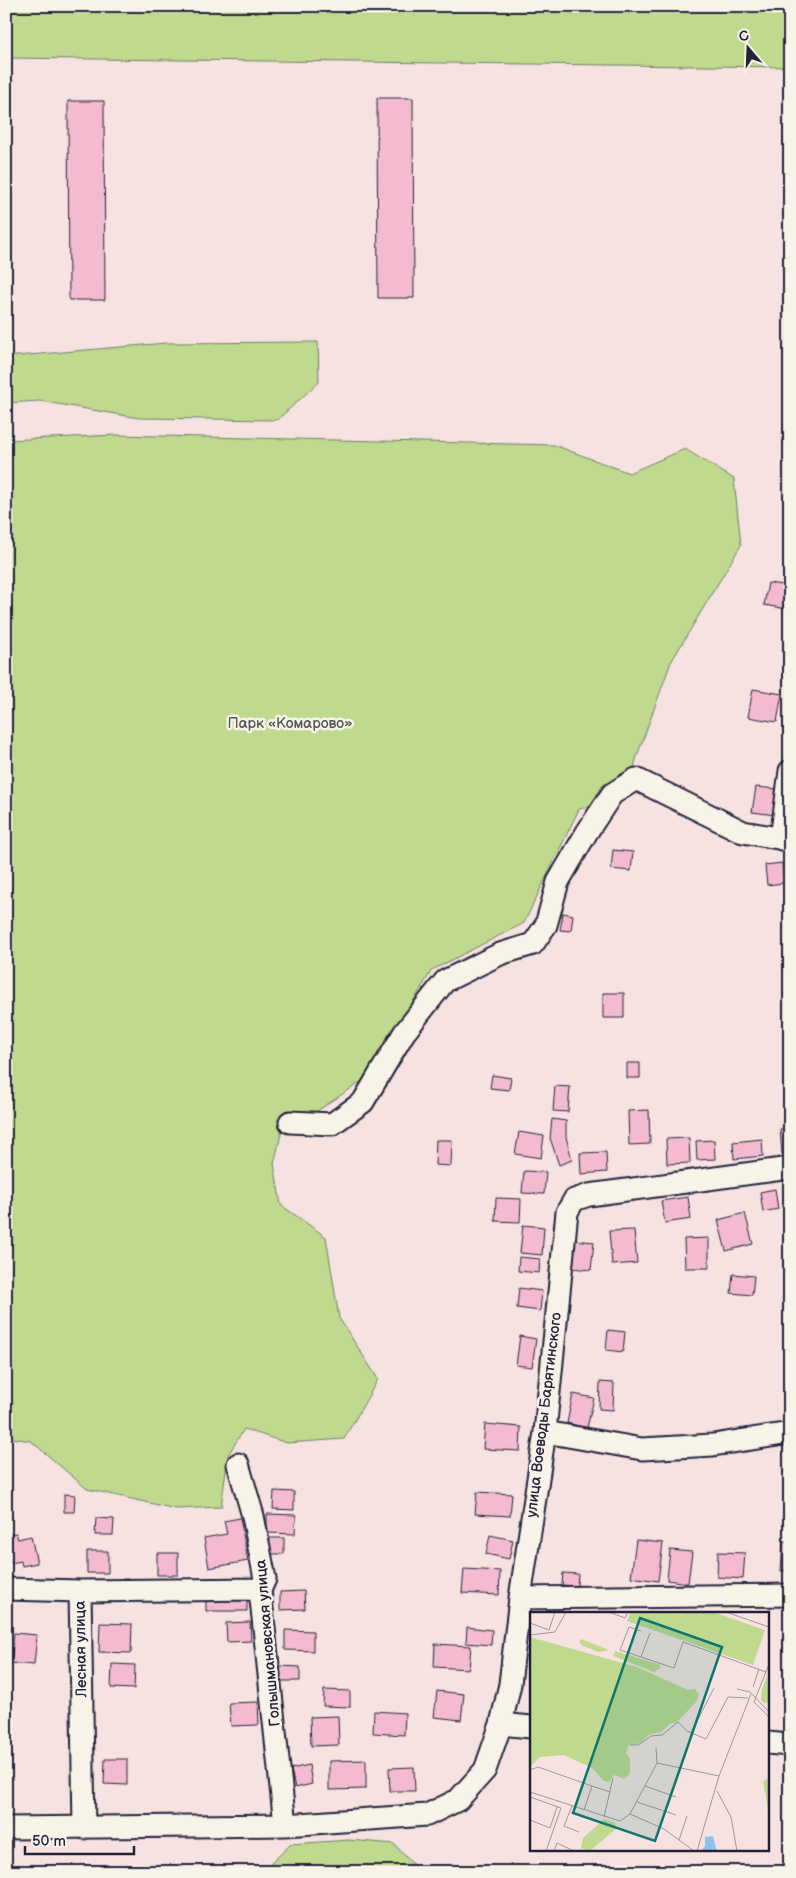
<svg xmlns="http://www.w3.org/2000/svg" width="796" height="1878" font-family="'Balsamiq Sans',sans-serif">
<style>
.green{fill:#bfd98f;stroke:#707e65}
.building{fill:#f4bbd0;stroke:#22223b}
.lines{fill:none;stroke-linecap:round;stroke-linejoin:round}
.minor-casing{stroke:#22223b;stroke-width:25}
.minor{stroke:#f7f3e8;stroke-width:21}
.labels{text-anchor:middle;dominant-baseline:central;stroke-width:5;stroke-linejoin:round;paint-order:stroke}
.park-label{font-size:15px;fill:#515954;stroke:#f7f3e8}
.street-label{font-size:15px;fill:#22223b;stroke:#f7f3e8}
.inset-road{fill:none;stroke:#a1959f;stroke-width:1}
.view{fill:#0f766e;fill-opacity:0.15;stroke:#0f766e;stroke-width:2.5}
.inset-edge{fill:none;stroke:#22223b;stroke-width:2.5}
</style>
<rect width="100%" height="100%" fill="#f6e2e1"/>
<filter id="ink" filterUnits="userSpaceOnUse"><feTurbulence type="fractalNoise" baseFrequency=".02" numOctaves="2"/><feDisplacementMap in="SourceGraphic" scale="10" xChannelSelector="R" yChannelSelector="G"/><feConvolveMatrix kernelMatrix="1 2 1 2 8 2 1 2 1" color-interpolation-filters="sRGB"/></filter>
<g filter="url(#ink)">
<path class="green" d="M6 6H790V67L6 58Z
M318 342 319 382 277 420 139 418 40 401 6 403V357L166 343Z
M117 435 554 445 629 473 685 449 734 479 741 545 671 662 637 756 626 798 579 809 524 923 432 970 367 1078 317 1111 282 1130 274 1164 281 1205 326 1237 339 1318 378 1379 344 1439 287 1443 244 1429 228 1455 221 1507 176 1509 87 1489 31 1441 6 1437V440Z
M349 1840 394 1844 420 1872H262L291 1844Z"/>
<path class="building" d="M377 98H413L414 298H378Z
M68 101H104L105 300H69Z
M768 583 790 586 787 609 764 605Z
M753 689 782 694 777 722 748 717Z
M756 787 778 789 775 815 752 812Z
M613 850 633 852 631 871 611 869Z
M782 863 784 883 767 885 765 865Z
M563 913 573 915 571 931 560 930Z
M603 993H624V1018H603Z
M627 1063H640V1078H627Z
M492 1075 511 1078 509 1090 490 1088Z
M555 1086 570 1087 568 1112 553 1111Z
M649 1110 650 1144 629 1145 628 1111Z
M552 1119 566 1121V1137L572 1160 559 1165 550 1138Z
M790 1128V1153L782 1154 780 1129Z
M519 1132 544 1136 541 1158 515 1154Z
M689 1138 690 1163 667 1164 666 1139Z
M762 1139 763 1156 734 1159 733 1142Z
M436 1140H452L451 1166 435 1165Z
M714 1140 715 1159 697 1160 696 1141Z
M606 1152 607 1172 581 1174 580 1153Z
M524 1171 546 1172 544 1194 522 1193Z
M775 1189 778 1209 763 1212 760 1192Z
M688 1197 691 1219 665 1223 661 1201Z
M496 1198 521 1199 520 1222 495 1221Z
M745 1213 753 1244 726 1251 718 1220Z
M523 1225 544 1227 542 1255 520 1253Z
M634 1230 637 1263 612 1265 609 1231Z
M709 1238V1268H685L684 1239Z
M575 1240 594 1242 591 1270 572 1268Z
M519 1257 540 1259 539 1273 518 1271Z
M733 1274 754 1276 752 1295 731 1293Z
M519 1288 542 1291 540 1311 517 1308Z
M608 1330 625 1332 623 1352 606 1350Z
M520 1336 536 1339 532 1367 516 1365Z
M600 1382 614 1383 613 1410 599 1409Z
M573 1394 594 1398 587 1428 567 1423Z
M485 1424 521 1427 520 1451 483 1449Z
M274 1491 294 1492V1510L273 1509Z
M477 1492 512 1494 510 1516 475 1514Z
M64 1494 75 1495 74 1512H64Z
M267 1514 296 1515 295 1534 267 1533Z
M96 1518 114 1519 113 1535H95Z
M240 1518 248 1561 209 1568 204 1538 227 1534 224 1521Z
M16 1533 18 1539 31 1536 37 1563 22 1566 21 1561 10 1563 6 1547V1535Z
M490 1535 513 1540 509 1559 486 1554Z
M269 1538H284V1554H269Z
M636 1540 663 1543 658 1581 631 1577Z
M783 1541H790V1571H781Z
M670 1550 692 1552 688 1583 667 1580Z
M87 1551H108V1573H87Z
M718 1552 745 1553 743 1579 717 1577Z
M157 1553H178V1575H157Z
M464 1569 500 1571 499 1595 462 1593Z
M563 1573 578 1574 577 1586 562 1585Z
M304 1591 305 1609 280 1610V1592Z
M206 1597 247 1598V1611H206Z
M250 1622 251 1641 227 1642 226 1623Z
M100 1623 132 1624 131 1653 99 1652Z
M467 1627 492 1630 491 1645 466 1643Z
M285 1630 313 1631V1651L285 1650Z
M14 1633 37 1635 34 1665 11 1663Z
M435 1644 471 1646 469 1669 434 1667Z
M112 1664 135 1665 134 1689 111 1688Z
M280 1666 300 1667V1681H280Z
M324 1690 350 1691V1707L323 1706Z
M437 1691 464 1694 461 1720 434 1717Z
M258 1702 259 1725 231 1726 229 1703Z
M374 1711 405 1713 404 1735 373 1733Z
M338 1716 339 1745 311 1746 310 1717Z
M105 1759H127V1785L104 1784Z
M366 1760V1789L329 1790V1761Z
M309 1765 312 1784 295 1788 291 1769Z
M414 1767 415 1791H390L389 1768Z"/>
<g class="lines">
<defs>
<path id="minor" d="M781 839 790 771
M290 1122 332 1124 363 1102 404 1033 445 981 500 954 533 944 546 925 558 882 587 832 612 794 636 779 743 832 790 840
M545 1432 642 1449 713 1445 790 1433
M238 1464 253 1516 265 1579 260 1590 285 1825
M6 1589 80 1591
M520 1598 790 1595
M501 1724 531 1727
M767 1743 790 1745
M6 1828 285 1825 427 1815 458 1800 485 1770 501 1724 510 1684 520 1598 545 1432 567 1212 574 1200 589 1195 790 1168
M84 1828 80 1591 261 1589"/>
</defs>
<use href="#minor" class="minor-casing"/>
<use href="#minor" class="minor"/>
</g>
</g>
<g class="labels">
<g class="park-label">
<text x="290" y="723">Парк «Комарово»</text>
</g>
<g class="street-label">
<text transform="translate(544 1415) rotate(-83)">улица Воеводы Барятинского</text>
<text transform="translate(268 1643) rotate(-95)">Голышмановская улица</text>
<text transform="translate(81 1649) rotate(-91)">Лесная улица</text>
</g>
</g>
<g transform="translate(530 1612)">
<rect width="239" height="239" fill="#f6e2e1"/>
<path d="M101 0H183L235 18 223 53 97 9ZM0 25 107 55 158 78 165 77 169 82 167 89 146 111H141L131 120 120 122 110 131 99 133 96 141 100 146V162L94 167 84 163 79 170 74 169 62 156 34 143 10 145 0 155ZM51 27 61 31 79 38 69 40 53 34 49 30ZM85 39 131 53 129 57 124 60 83 44ZM237 64 239 90 234 91 231 88 232 77ZM239 166V204L233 169ZM74 207 85 211 86 217 60 239 51 236 53 226Z" fill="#bfd98f"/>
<path d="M183 224 187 239H171L175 234V225Z" fill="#90c2ec"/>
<path class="inset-road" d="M79 0 95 6 98 0M196 0 239 15M0 11 19 18 25 0M111 19 99 15 90 38 144 56 153 30 236 60M0 23 25 20 36 0M111 45 120 21M223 75 229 57M207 77 220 80 239 100M224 90 239 52M224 90 239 105M161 121 184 76M100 133H108L121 124 132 123 148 110 157 119 176 127 198 85 218 86M126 136 127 151M0 158 8 155 62 174M115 174 146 185M187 179 201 205 207 239M0 180 90 209 100 202 127 151 189 164M0 185 31 196 16 239M107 190 146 203M42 194 34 214 49 220M54 198 62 174 80 180M100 202 134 217 164 239M74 205 83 166M0 208 20 216 27 195M149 228 157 204M24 239 27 231 44 239M167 239 189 164 221 82"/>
<path class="view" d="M110 6 192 35 125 229 43 201Z"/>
<rect width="239" height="239" class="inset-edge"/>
</g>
<rect width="796" height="1878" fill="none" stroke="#f7f3e8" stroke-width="25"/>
<rect x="12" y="12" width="771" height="1853" fill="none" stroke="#22223b" stroke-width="2" filter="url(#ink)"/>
<g transform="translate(748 48) rotate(341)" stroke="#f7f3e8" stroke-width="4" paint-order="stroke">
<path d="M0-4L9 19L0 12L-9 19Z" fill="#22223b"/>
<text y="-8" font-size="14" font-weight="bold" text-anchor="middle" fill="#22223b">С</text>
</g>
<path d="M25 1846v8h109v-8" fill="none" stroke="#22223b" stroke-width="2.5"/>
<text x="32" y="1846" font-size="15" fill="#22223b" stroke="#f7f3e8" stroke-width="4" paint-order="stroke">50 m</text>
</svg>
